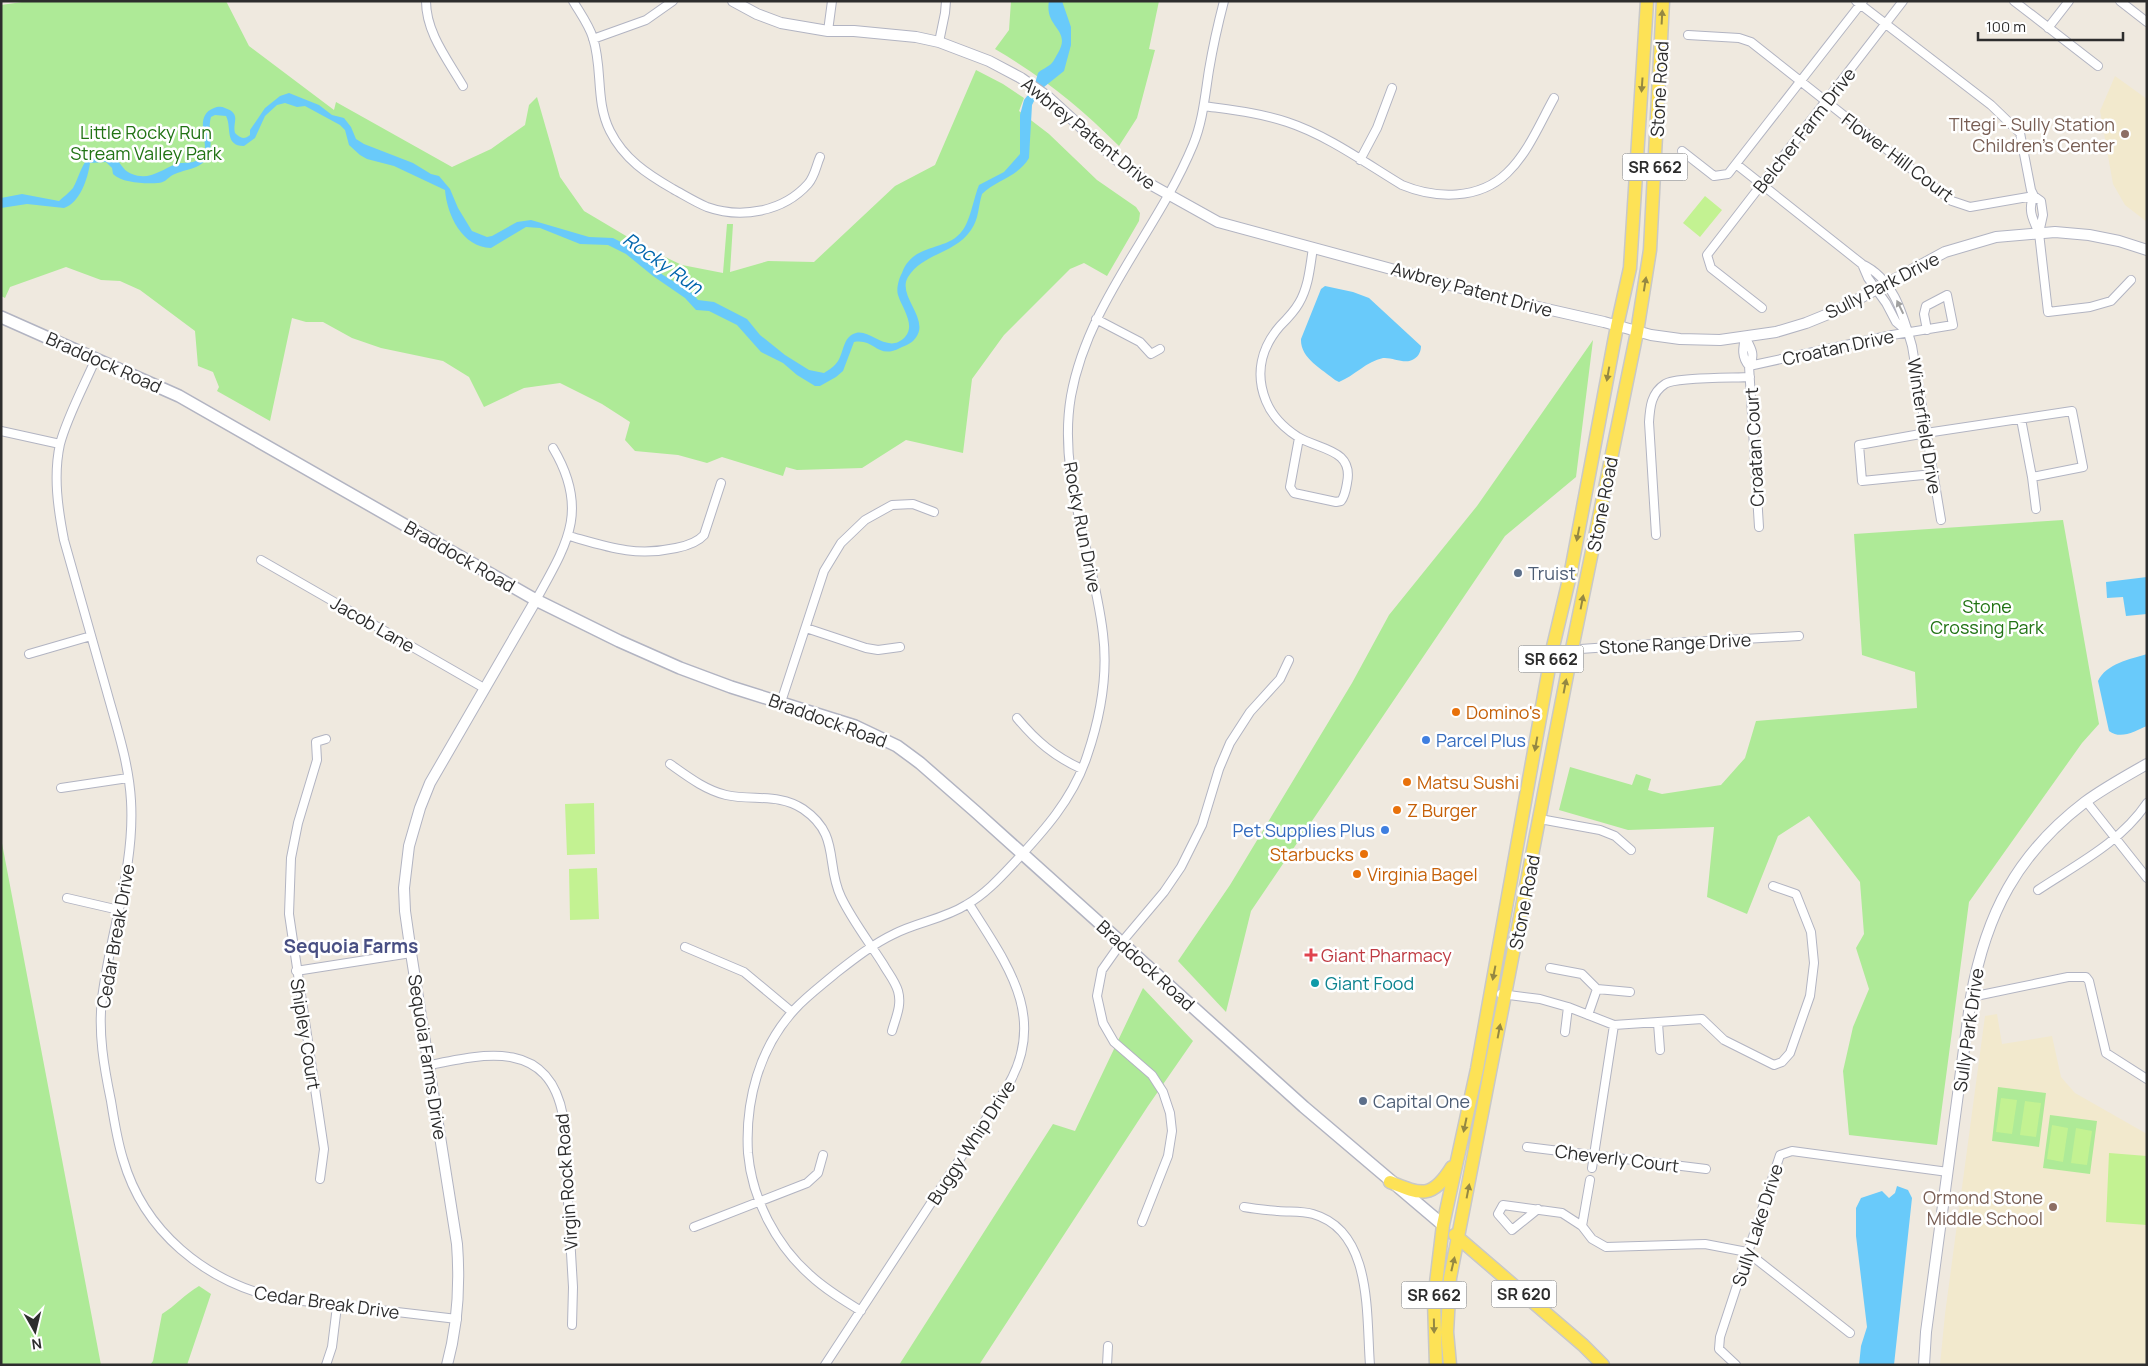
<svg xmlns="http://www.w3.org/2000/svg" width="2148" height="1366" font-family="Manrope,sans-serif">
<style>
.education{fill:#f2e9cd}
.green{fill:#aeea97}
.pitch{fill:#c3f292}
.water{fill:#69cafa}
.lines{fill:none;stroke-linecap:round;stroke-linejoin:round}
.minor-casing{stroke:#b2b4c2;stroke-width:10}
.tertiary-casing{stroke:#b2b4c2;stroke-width:12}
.secondary-casing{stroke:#b2b4c2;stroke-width:14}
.primary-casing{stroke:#c8c8c8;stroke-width:15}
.minor{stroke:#fff;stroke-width:8}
.tertiary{stroke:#fff;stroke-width:10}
.secondary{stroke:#fff;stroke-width:11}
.primary{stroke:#fde256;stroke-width:12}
.oneway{fill:#958842}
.oneway2{fill:#a0a0a0}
.education-dot{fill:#8d6e63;stroke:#fff;stroke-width:2}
.service-dot{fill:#5c6f8a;stroke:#fff;stroke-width:2}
.food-dot{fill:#e8710a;stroke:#fff;stroke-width:2}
.shop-dot{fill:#3f7fe0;stroke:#fff;stroke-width:2}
.health-dot{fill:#e0444e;stroke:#fff;stroke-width:2}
.culture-dot{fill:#0f9aa8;stroke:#fff;stroke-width:2}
.labels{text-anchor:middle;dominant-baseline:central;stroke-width:5;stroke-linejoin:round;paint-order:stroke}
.shield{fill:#fff;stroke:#6c6c6c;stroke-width:1}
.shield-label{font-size:16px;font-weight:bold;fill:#2d2d2d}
.street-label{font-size:18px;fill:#2d2d2d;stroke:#fff}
.education-label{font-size:18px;fill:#785e54;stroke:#fff;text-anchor:end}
.park-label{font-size:18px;fill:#217314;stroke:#fff}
.service-label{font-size:18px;fill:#4e5e75;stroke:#fff;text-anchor:start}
.food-label{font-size:18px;fill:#c56008;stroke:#fff;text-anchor:start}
.shop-label{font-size:18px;fill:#366cbe;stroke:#fff;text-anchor:start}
.health-label{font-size:18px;fill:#be3a42;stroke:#fff;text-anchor:start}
.culture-label{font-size:18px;fill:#0d838f;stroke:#fff;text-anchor:start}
.water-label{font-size:19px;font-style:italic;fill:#0166ad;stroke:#fff}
.neighbourhood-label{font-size:19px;font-weight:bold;fill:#484f83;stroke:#fff}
</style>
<rect width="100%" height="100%" fill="#efe9df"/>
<path class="education" d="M2115 76 2147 99V222L2125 205 2113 184 2100 111Z
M1997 1014 2002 1044 2052 1036 2061 1077 2075 1093 2147 1134V1365H1940L1945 1314 1985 1016Z"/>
<path class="green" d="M29 1H226L249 46 334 110 336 102 452 167 491 149 525 125 529 105 537 97 560 177 584 211 648 249 682 265 723 273 727 224H733L730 272 768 261 814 262 895 186 935 165 976 70 1003 84 1024 98 1019 111 1049 134 1097 180 1136 207 1140 213 1139 221 1107 276 1084 263 1070 269 1004 335 972 379 963 453 906 440 862 468 797 470 786 467 783 476 722 457 707 463 678 455 635 451 625 440 630 422 602 404 560 383 524 388 484 407 469 377 443 361 381 348 352 338 323 322H306L292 318 270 421 217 391 219 387 213 372 198 366 195 331 140 290 120 281 101 280 66 267 10 287 5 298 1 296V5Z
M1011 1H1159L1149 49 1155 50 1137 118 1119 146C1079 106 1044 78 995 49L1009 30Z
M1593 340 1576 477 1505 536 1251 911 1226 1012 1178 961 1230 885 1352 683 1389 615 1477 506Z
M2063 520 2099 724 2082 743 1969 902 1937 1145 1849 1135 1843 1071 1853 1027 1869 989 1856 948 1864 934 1860 882 1809 816 1778 836 1747 914 1707 897 1714 827 1628 830 1559 810 1570 767 1632 785 1636 774 1651 779 1648 790 1662 794 1721 785 1745 758 1756 721 1917 708 1915 672 1862 655 1854 534Z
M1 838 101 1365H1Z
M1143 988 1193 1041 1148 1106 979 1365H899L1053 1124 1075 1131Z
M1998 1087 2046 1093 2039 1147 1992 1141Z
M2050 1115 2097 1121 2090 1174 2043 1168Z
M199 1286 211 1294 187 1365H150L153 1361 162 1314C175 1306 185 1294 199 1286Z"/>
<path class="pitch" d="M1705 196 1722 210 1700 237 1683 223Z
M594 803 595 854 567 855 565 804Z
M597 868 599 919 570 920 569 869Z
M2001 1098 2017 1100 2012 1134 1996 1132Z
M2025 1101 2041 1103 2036 1137 2020 1135Z
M2052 1125 2068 1128 2063 1162 2047 1159Z
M2076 1128 2092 1131 2087 1165 2071 1163Z
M2109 1153 2147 1156V1225L2106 1222Z"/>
<path class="water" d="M1049 1H1062L1071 27V45L1064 71 1039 91 1032 105 1029 158C1018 177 996 180 982 194 978 207 979 219 971 230 955 254 923 253 908 277 896 297 934 321 913 341 910 344 904 346 900 348 877 360 875 338 854 342L843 371 836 377 820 386H815L797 375 783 363 761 352 737 325 709 311 696 310 685 298 653 276 626 254 608 245 580 244 540 228 526 227 491 248C462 247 447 215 445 190L394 166 367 159 360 155 349 145 345 130 340 125 305 106 297 107 285 103 277 105 265 116 255 138 244 146C224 146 232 127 226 116L215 115 211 117C207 130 214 144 208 156 202 170 182 169 171 176 167 179 164 183 158 183 145 184 122 183 113 174L112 168 106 162 90 163C88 178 80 203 64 208L27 204 1 208V198L22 194 59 201C63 197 69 193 73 188 79 178 82 161 92 155 117 140 116 169 132 174 149 181 161 170 176 164 185 161 194 166 204 155 209 141 193 116 214 108 217 107 221 106 225 108 242 114 232 122 235 133 240 138 244 140 250 135V130L265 108 280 96 289 93 319 105 332 115 344 118 351 127 356 139 364 144 413 163 431 174 439 176 450 189 458 208 472 231 487 237 492 236 517 222 531 220 589 237 613 238 633 248 663 275 690 291 698 300 714 302 747 319 760 335 785 355 809 370 824 373C829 370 835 366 838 361 844 352 843 336 856 333 871 329 888 355 905 337 916 325 902 308 898 295 896 289 899 278 902 273 913 242 947 252 962 231 970 222 974 197 979 185L1004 172 1020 154V115L1024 100 1034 87 1038 73C1042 69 1048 67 1051 64 1054 61 1056 56 1058 53 1072 29 1044 28 1049 1Z
M1325 286 1353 292 1369 298 1421 346C1421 351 1419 356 1414 359 1405 365 1393 357 1383 358 1367 361 1354 376 1339 382L1335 380C1322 369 1300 358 1301 339L1321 289Z
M2147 577V614L2126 616 2123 597 2107 598 2106 582Z
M2147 654V726C2135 731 2121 740 2109 731L2098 681C2106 664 2130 659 2147 654Z
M1897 1186 1908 1190 1912 1198 1894 1365H1859L1861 1346 1867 1327 1856 1236V1208L1861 1198 1882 1191 1889 1198 1895 1193Z"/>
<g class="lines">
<defs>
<path id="minor" d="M426 1C426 33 448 60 463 86
M573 1C580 13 589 25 593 38 603 69 595 101 610 131 624 159 647 174 673 189 684 195 695 202 707 207 741 219 783 212 808 184 815 176 816 166 820 157
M1856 1 1991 105 2020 133 2031 190 2034 196 2041 201 2043 215 2039 233 2048 312 2090 307 2111 301 2131 280
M2014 1 2098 66
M2120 1 2147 22
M2048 28 2069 1
M828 31 832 1
M1688 35 1739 38 1751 42 1952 201 1970 207 2034 196
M593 39 646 20 673 1
M939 42 945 13 946 1
M1204 106C1232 110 1260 113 1287 122 1327 135 1367 164 1402 185 1436 199 1479 200 1507 173 1528 153 1540 123 1554 98
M1682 151 1714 176 1728 174 1863 1
M1360 160 1377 128 1392 88
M1736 164 1862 264C1894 279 1903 315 1912 346L1941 520
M2034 196C2027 209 2033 220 2039 233
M1862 264 1868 278 1886 303 1896 322 1908 332
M1762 308 1711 268 1707 255 1903 1
M1096 319 1140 342 1151 354 1160 349
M1745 337C1743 348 1741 357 1749 366L1759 527
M1745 337C1751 348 1756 355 1749 366
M96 358C85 384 67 417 60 444 53 476 58 509 64 540 78 591 93 641 107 692 117 728 129 764 131 801 135 868 110 932 102 999 98 1033 104 1067 111 1101 114 1120 117 1140 123 1159 144 1232 205 1281 277 1298L457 1319
M1749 366 1892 335 1953 325 1947 295 1926 306 1924 314 1927 330
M2021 419 2032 477
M1 431 60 444
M1299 438 1290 487 1294 493 1336 502 1341 501C1345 496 1346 489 1347 483 1354 449 1320 450 1298 437 1284 428 1272 416 1266 401 1255 374 1261 348 1280 326 1287 319 1294 312 1299 303 1309 286 1310 266 1313 248
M1933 474 1862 481 1859 445 1926 433 2072 411 2083 467 2032 477 2036 509
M1656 535 1649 422C1650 407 1651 393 1665 384 1675 377 1734 378 1750 377
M569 536C608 547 635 557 676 548 686 546 697 543 704 535L721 483
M261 560 484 688
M536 600C567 544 590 510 553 448
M806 628 866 648 878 650 900 647
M1552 651 1652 644 1799 636
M29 654 91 636
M781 702 824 571 841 543 865 520 892 505 913 504 934 512
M1017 718C1036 741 1055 757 1082 769
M670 764C687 776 705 790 726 795 753 801 779 793 803 809 841 835 825 864 841 897 852 920 869 942 883 964 888 973 895 981 898 991 902 1005 896 1017 892 1031
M61 788 128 778
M2086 801 2147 878
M1540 819 1600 830 1615 836 1631 850
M2038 890C2077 864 2120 843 2147 803
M67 898 119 910
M685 947 744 972 792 1012
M1550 968 1582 974 1597 989 1588 1015
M296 971 411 953
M1597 989 1630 992
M1501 994 1540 999 1568 1007 1614 1025 1702 1019 1724 1040 1774 1065 1782 1062 1790 1053 1810 996 1814 963 1811 932 1796 894 1773 886
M1971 997 2068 977H2086L2089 981 2106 1053 2147 1079
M1658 1023 1660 1050
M1565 1032 1568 1007
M430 1065C487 1053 549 1040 563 1116L573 1287 572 1325
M1527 1147 1706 1169
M1592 1168 1614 1025
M320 1179 324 1149 289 914 291 858 298 823 317 760 316 742 326 739
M1244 1207C1255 1209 1267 1210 1278 1211 1290 1212 1302 1211 1313 1214 1373 1231 1366 1315 1370 1365
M1538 1209 1512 1230 1498 1214 1503 1205 1562 1213 1582 1226 1592 1239 1606 1247 1705 1244 1747 1252 1850 1333
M1142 1222 1168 1156 1172 1131 1170 1113 1163 1092 1152 1075 1114 1042 1103 1023 1097 996 1102 970 1121 943 1164 892 1181 867 1202 825 1219 769 1230 743 1250 712 1280 679 1289 660
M1582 1226 1590 1180
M694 1227 807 1183 818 1173 823 1155
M861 1311C843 1300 825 1289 810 1275 776 1245 752 1199 748 1153 745 1101 759 1048 795 1009 807 996 822 985 836 973 854 959 873 944 894 934 917 922 944 919 966 905 984 895 999 879 1013 864 1043 832 1073 799 1087 756 1100 718 1108 674 1103 634 1094 554 1057 477 1071 396 1088 302 1157 232 1193 145 1203 121 1205 95 1209 70 1213 46 1218 24 1224 1
M326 1365 332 1347 337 1306
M825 1365 1007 1087C1049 1017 1006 963 969 904
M1107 1365 1108 1346
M1736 1365 1719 1349 1720 1337 1780 1155 1792 1151 1948 1172"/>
<path id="tertiary" d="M733 1 757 14 781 23 828 31H854L916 37 939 42 989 61 1021 78 1048 97 1117 160 1148 183 1218 222 1498 298 1604 322 1651 335 1680 339 1720 340 1776 332 1806 323 1838 310 1945 252 1996 237 2055 232 2089 235 2119 241 2147 250
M447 1365C458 1325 460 1285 457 1244L411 953 405 911 404 888 409 846 420 808 430 783 536 600
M1924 1365 1926 1332 1971 997C1986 914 2017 854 2085 802 2104 788 2126 776 2147 764"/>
<path id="secondary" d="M1 317 179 396 536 600 619 641 680 668 731 687 855 726 897 746 920 763 976 812 1304 1107 1443 1225"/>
<path id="primary" d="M1390 1182C1422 1195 1432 1199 1452 1167
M1455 1235 1583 1345 1603 1365
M1436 1365 1434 1300 1443 1225 1477 1069 1552 651 1571 571 1617 326 1630 268 1647 1
M1450 1365 1447 1332 1450 1278 1572 649 1637 332 1650 250 1663 1"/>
</defs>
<use href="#minor" class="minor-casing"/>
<use href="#tertiary" class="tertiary-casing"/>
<use href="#secondary" class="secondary-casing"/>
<use href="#primary" class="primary-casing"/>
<use href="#minor" class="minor"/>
<use href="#tertiary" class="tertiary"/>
<use href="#secondary" class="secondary"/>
<use href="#primary" class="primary"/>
</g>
<defs><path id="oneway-solid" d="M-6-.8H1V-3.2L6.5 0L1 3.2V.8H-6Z" transform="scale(1.25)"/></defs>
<g class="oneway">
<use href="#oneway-solid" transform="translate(1662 17) rotate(-87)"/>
<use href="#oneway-solid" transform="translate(1642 85) rotate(94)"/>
<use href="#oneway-solid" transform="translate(1645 284) rotate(-81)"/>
<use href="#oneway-solid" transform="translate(1608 374) rotate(100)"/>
<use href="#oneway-solid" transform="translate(1578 534) rotate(101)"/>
<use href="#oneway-solid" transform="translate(1582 602) rotate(-79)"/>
<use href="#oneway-solid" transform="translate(1565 686) rotate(-79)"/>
<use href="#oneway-solid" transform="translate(1536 744) rotate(100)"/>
<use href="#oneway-solid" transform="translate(1494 973) rotate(101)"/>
<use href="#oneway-solid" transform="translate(1499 1031) rotate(-79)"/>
<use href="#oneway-solid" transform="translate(1465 1125) rotate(102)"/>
<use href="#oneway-solid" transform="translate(1468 1191) rotate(-79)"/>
<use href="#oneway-solid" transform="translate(1453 1264) rotate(-77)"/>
<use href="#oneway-solid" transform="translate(1434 1326) rotate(89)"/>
</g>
<use class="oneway2" href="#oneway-solid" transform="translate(1900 307) rotate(-116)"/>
<g class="education-dot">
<circle cx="2125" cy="134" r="5"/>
<circle cx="2053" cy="1207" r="5"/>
</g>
<g class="service-dot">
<circle cx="1518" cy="573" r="5"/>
<circle cx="1363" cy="1101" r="5"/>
</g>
<g class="food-dot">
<circle cx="1456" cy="712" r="5"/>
<circle cx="1407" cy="782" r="5"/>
<circle cx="1397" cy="810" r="5"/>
<circle cx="1364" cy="854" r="5"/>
<circle cx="1357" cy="874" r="5"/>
</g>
<g class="shop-dot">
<circle cx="1426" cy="740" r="5"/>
<circle cx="1385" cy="830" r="5"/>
</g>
<path class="health-dot" d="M1308.5 947.5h5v5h5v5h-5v5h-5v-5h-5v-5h5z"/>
<circle class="culture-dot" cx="1315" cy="983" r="5"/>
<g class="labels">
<g class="shield">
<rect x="1622.5" y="153.5" width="65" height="27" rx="4"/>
<rect x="1518.5" y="645.5" width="65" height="27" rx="4"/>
<rect x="1491.5" y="1280.5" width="65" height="27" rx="4"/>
<rect x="1401.5" y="1281.5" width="65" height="27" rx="4"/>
</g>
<g class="shield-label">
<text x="1655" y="167">SR 662</text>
<text x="1551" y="659">SR 662</text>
<text x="1524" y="1294">SR 620</text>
<text x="1434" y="1295">SR 662</text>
</g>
<g class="street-label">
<text transform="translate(1659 89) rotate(-87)">Stone Road</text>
<text transform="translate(1804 130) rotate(-52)">Belcher Farm Drive</text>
<text transform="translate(1089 133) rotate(39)">Awbrey Patent Drive</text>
<text transform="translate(1898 157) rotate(37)">Flower Hill Court</text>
<text transform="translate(1882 285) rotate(-27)">Sully Park Drive</text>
<text transform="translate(1472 289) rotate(15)">Awbrey Patent Drive</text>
<text transform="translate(1838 347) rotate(-12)">Croatan Drive</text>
<text transform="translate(104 362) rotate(24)">Braddock Road</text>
<text transform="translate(1925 426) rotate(81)">Winterfield Drive</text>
<text transform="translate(1754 447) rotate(-93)">Croatan Court</text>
<text transform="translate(1602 504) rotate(-79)">Stone Road</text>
<text transform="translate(1083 527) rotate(79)">Rocky Run Drive</text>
<text transform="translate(460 556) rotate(30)">Braddock Road</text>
<text transform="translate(373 624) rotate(30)">Jacob Lane</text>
<text transform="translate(1675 643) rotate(-3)">Stone Range Drive</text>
<text transform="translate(828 720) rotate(20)">Braddock Road</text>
<text transform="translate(1524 902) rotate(-79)">Stone Road</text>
<text transform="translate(115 936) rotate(-80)">Cedar Break Drive</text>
<text transform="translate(1146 965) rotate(42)">Braddock Road</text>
<text transform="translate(1968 1030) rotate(-82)">Sully Park Drive</text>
<text transform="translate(306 1034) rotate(81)">Shipley Court</text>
<text transform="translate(428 1057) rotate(81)">Sequoia Farms Drive</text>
<text transform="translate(971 1142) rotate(-57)">Buggy Whip Drive</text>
<text transform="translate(1617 1158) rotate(7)">Cheverly Court</text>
<text transform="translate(566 1182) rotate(-94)">Virgin Rock Road</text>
<text transform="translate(1757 1225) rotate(-72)">Sully Lake Drive</text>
<text transform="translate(327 1302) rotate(8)">Cedar Break Drive</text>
</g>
<g class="education-label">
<text x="2115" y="124">Tltegi - Sully Station<tspan x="2115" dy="21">Children's Center</tspan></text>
<text x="2043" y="1197">Ormond Stone<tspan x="2043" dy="21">Middle School</tspan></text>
</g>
<g class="park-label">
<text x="146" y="132">Little Rocky Run<tspan x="146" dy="21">Stream Valley Park</tspan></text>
<text x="1987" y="606">Stone<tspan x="1987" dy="21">Crossing Park</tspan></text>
</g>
<g class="service-label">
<text x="1528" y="573">Truist</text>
<text x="1373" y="1101">Capital One</text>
</g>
<g class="food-label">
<text x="1466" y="712">Domino's</text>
<text x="1417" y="782">Matsu Sushi</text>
<text x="1407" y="810">Z Burger</text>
<text x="1354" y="854" text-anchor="end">Starbucks</text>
<text x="1367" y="874">Virginia Bagel</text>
</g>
<g class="shop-label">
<text x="1436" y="740">Parcel Plus</text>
<text x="1375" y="830" text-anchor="end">Pet Supplies Plus</text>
</g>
<g class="health-label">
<text x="1321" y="955">Giant Pharmacy</text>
</g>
<g class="culture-label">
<text x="1325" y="983">Giant Food</text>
</g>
<g class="water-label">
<text transform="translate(663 263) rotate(35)">Rocky Run</text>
</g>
<g class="neighbourhood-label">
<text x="351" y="946">Sequoia Farms</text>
</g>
</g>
<rect width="2148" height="1366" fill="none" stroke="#2d2d2d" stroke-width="5"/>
<g transform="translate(35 1331) rotate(172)" stroke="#ffffff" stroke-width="4" paint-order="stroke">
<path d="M0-4L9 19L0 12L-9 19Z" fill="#2d2d2d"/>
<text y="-8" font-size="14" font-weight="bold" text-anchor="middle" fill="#2d2d2d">N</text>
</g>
<path d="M1978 32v8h145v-8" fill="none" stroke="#2d2d2d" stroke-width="2.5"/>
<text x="1986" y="32" font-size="15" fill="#2d2d2d" stroke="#ffffff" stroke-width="4" paint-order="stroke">100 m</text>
</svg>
